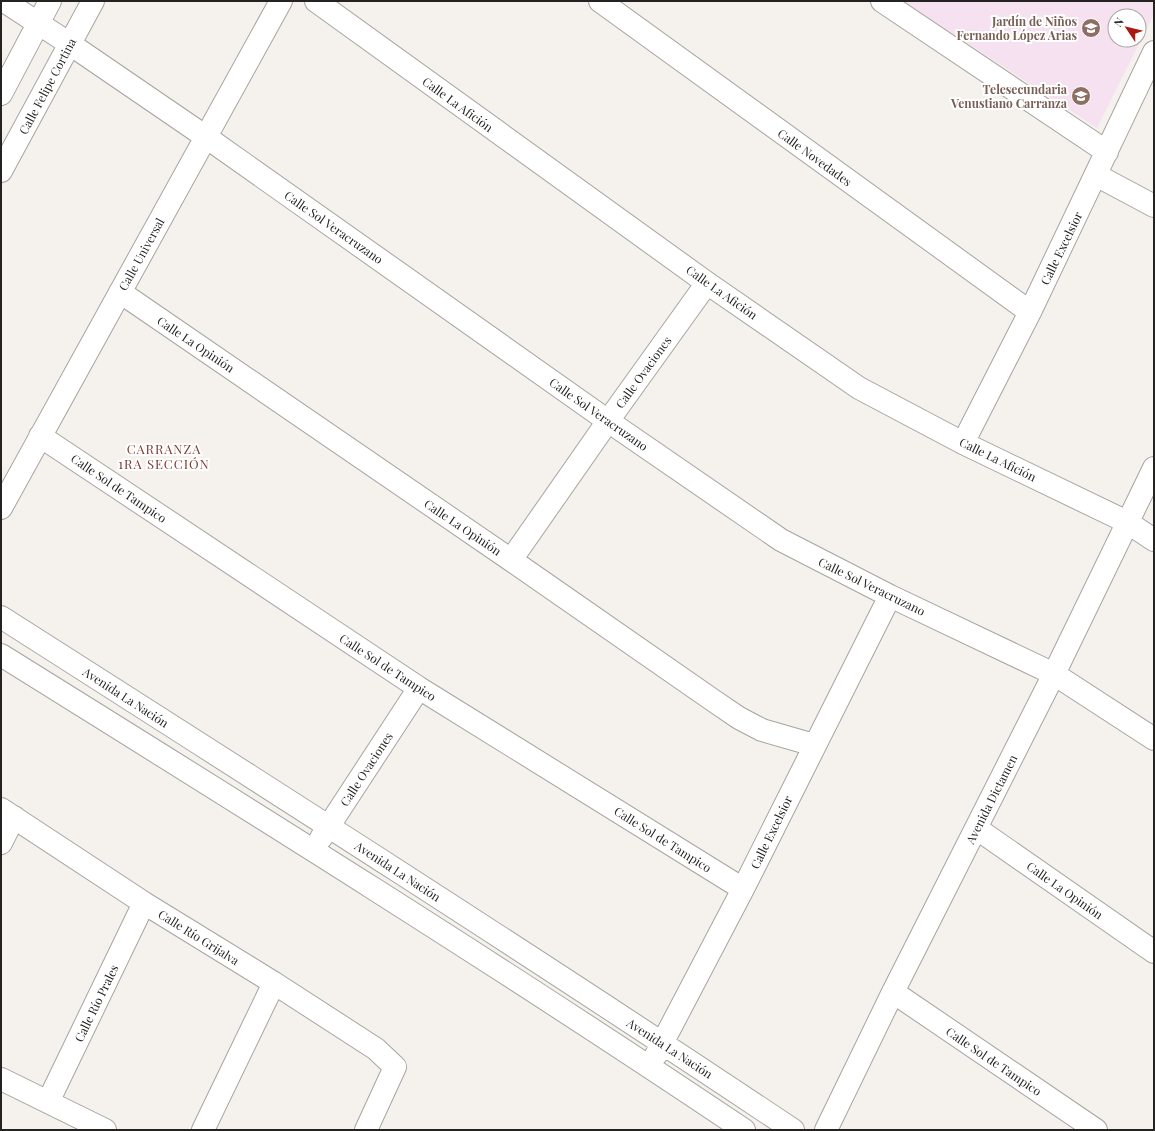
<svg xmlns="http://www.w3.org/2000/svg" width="1155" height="1131" font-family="'Playfair Display',serif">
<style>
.education{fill:#f6e1f0;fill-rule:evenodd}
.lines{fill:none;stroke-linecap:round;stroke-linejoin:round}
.minor-casing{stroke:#a7a4a0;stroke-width:24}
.minor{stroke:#fff;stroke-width:22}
.labels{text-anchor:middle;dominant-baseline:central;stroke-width:4;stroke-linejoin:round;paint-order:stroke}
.education-label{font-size:12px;font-weight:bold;fill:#785e54;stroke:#fff;text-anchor:end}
.street-label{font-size:12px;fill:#242322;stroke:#fff}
.neighbourhood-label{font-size:13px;letter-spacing:1px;fill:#7f3930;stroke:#fff}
</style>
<rect width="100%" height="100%" fill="#f5f2ee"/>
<path class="education" d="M903 1H1154V14L1097 128ZM1115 16H1139V40H1115Z"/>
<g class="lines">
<defs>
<path id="minor" d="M4 1 70 44 206 137 608 421 781 540 890 596 1054 674 1154 739
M316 1 707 283 859 388 963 443 1127 522 1154 540
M600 1 1030 312
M882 1 1107 152
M1 94 50 1
M1 171 93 1
M1096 175 1154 206
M120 292 511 560 714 701 739 718 762 730 814 745
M40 436 419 688 743 889
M963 443 1030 312 1154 52
M1 508 281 1
M511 560 608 421 707 283
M1 617C266 786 531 955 793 1130
M1 655C250 810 500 966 744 1130
M1 809 144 903 274 983 376 1049 395 1067 366 1130
M976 828 1154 952
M321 838 419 688
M1 843 14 817
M893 992 1096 1130
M656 1055 743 889 890 596
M1 1079 105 1130
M48 1102 144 903
M203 1130 274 983
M826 1130 893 992 1054 674 1154 468"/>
</defs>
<use href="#minor" class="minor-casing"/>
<use href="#minor" class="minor"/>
</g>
<defs>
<symbol id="school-disc" viewBox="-11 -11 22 22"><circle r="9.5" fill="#8d6e63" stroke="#fff"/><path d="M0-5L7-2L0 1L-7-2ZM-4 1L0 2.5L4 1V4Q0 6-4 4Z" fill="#fff"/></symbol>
</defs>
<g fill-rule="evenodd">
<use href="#school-disc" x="1080" y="17" width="22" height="22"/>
<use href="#school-disc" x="1070" y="85" width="22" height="22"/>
</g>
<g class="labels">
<g class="education-label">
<text x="1077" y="21">Jardín de Niños<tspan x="1077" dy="14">Fernando López Arias</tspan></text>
<text x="1067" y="89">Telesecundaria<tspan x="1067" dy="14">Venustiano Carranza</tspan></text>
</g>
<g class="street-label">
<text transform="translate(47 86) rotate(-62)">Calle Felipe Cortina</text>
<text transform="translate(458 104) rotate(36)">Calle La Afición</text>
<text transform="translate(815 157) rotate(36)">Calle Novedades</text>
<text transform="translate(334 227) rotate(35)">Calle Sol Veracruzano</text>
<text transform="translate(1061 248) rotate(-64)">Calle Excelsior</text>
<text transform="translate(141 254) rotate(-61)">Calle Universal</text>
<text transform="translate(722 292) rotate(35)">Calle La Afición</text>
<text transform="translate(196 344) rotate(34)">Calle La Opinión</text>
<text transform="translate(643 372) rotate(-54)">Calle Ovaciones</text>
<text transform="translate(599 414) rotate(35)">Calle Sol Veracruzano</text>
<text transform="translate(998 459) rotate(26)">Calle La Afición</text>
<text transform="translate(119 488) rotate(34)">Calle Sol de Tampico</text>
<text transform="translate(463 527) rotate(34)">Calle La Opinión</text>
<text transform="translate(872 586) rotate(26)">Calle Sol Veracruzano</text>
<text transform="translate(388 667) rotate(33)">Calle Sol de Tampico</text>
<text transform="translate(126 697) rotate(33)">Avenida La Nación</text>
<text transform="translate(366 769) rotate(-57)">Calle Ovaciones</text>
<text transform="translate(991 799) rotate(-63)">Avenida Dictamen</text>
<text transform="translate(771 832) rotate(-64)">Calle Excelsior</text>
<text transform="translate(663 839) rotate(32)">Calle Sol de Tampico</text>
<text transform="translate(398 871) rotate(33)">Avenida La Nación</text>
<text transform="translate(1065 890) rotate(35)">Calle La Opinión</text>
<text transform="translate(199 937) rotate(32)">Calle Río Grijalva</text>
<text transform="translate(96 1003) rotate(-64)">Calle Río Prales</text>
<text transform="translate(670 1048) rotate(33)">Avenida La Nación</text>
<text transform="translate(994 1061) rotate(34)">Calle Sol de Tampico</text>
</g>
<g class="neighbourhood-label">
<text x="164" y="448">CARRANZA<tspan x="164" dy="15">1RA SECCIÓN</tspan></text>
</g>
</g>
<rect width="1155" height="1131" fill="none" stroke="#242322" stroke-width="4"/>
<g transform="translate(1127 28) rotate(305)"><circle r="19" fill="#ffffff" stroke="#a7a7a7"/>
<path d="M0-3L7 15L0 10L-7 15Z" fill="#aa1911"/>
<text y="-6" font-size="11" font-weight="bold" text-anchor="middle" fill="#242322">N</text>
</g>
</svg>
